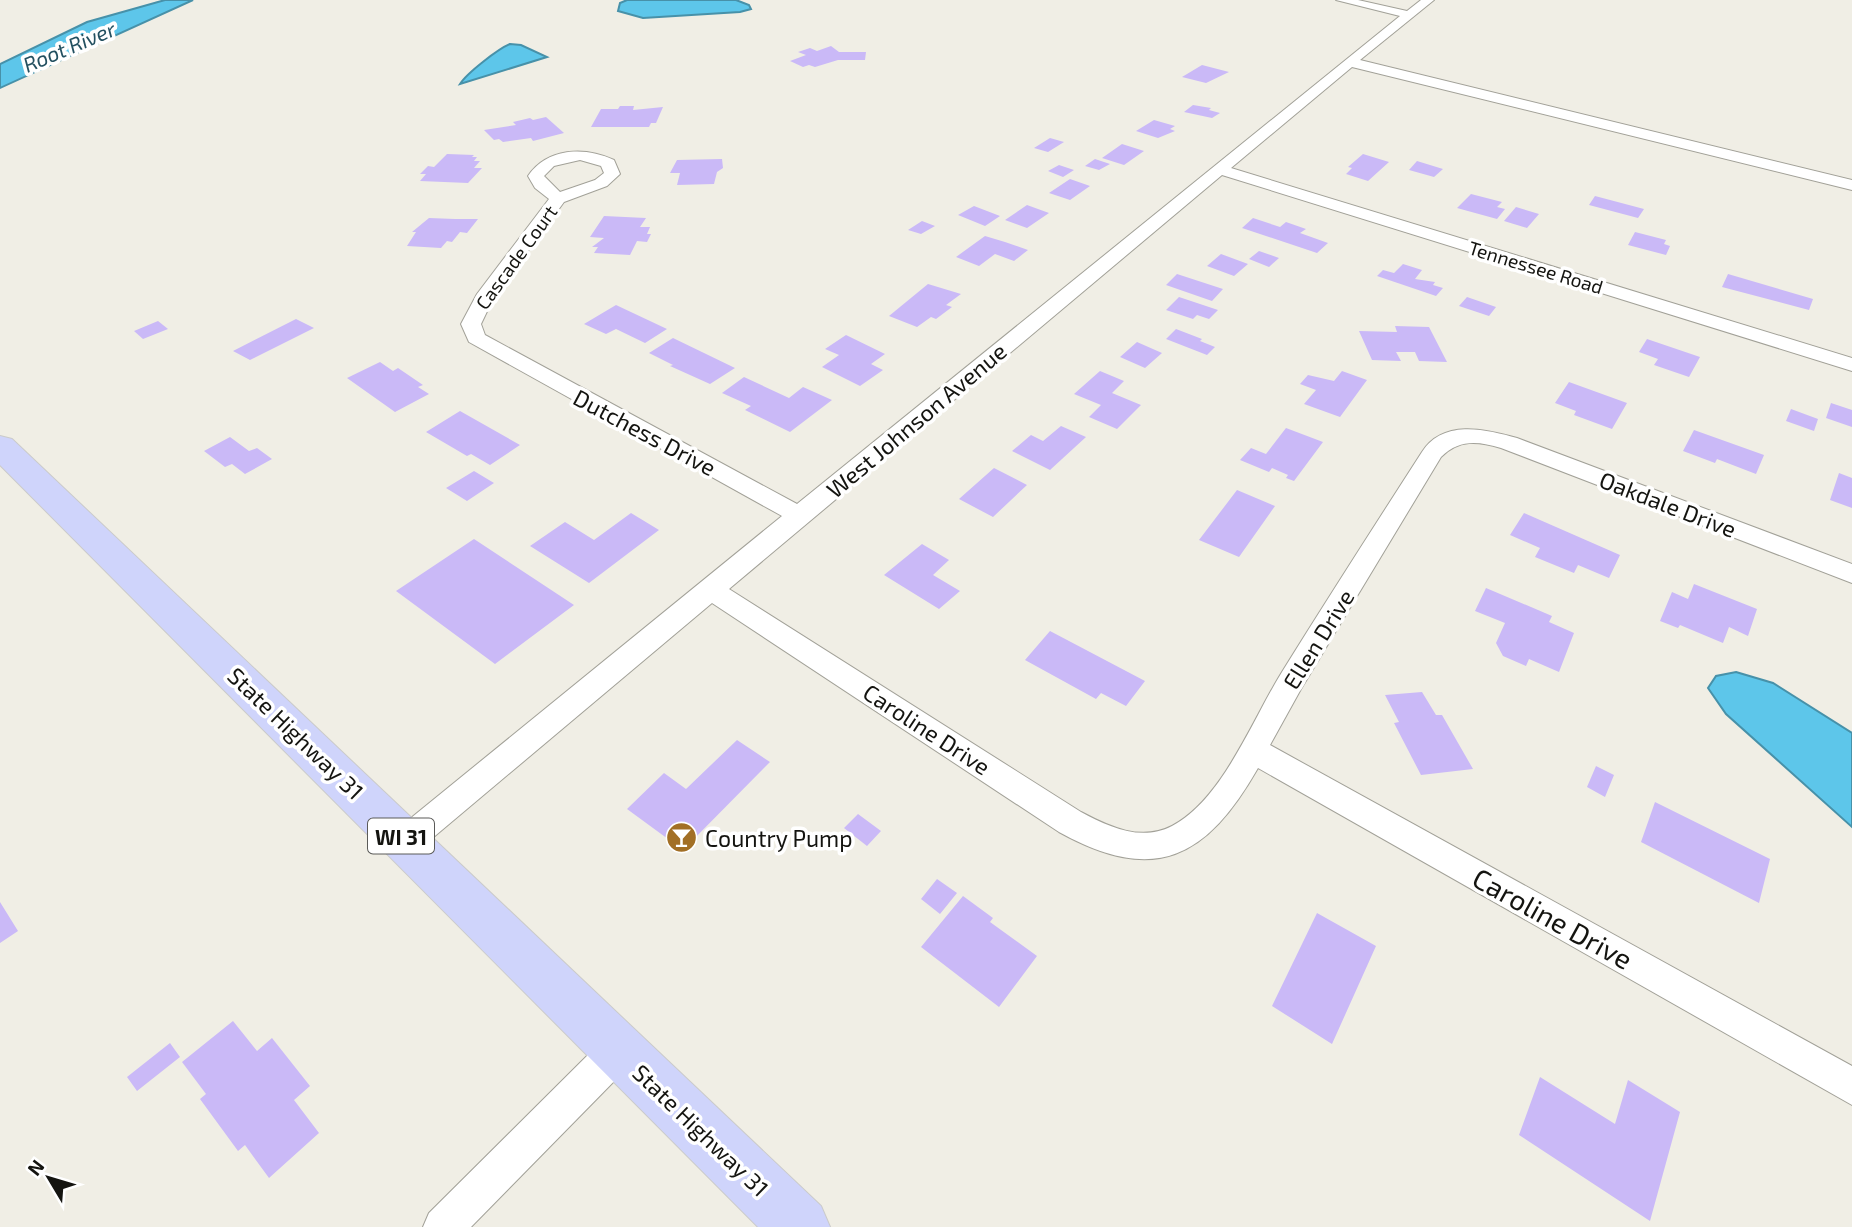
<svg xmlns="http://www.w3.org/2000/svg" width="1852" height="1227" font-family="'Exo 2',sans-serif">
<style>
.water{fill:#5dc6ea;stroke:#4791a9;stroke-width:2}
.building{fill:#cab9f7}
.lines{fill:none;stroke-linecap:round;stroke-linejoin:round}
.minor-casing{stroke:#a2a198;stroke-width:2}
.primary-casing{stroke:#cbcbca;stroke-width:2}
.minor{fill:#fff;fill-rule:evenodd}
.primary{fill:#cfd4fb;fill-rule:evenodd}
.labels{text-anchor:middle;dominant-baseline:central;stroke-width:7;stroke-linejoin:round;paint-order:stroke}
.far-street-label{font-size:19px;fill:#141410;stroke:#fff}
.far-water-label{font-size:21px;font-style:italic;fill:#235060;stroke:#fff}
.shield{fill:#fff;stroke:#5a5a58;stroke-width:2}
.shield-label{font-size:21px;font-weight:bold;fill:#141410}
.street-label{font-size:23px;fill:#141410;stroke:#fff}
.poi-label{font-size:23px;fill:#141410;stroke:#fff;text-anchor:start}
.near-street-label{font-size:28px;fill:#141410;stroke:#fff}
</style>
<rect width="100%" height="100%" fill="#f0eee5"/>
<path class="water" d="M165 0H193L0 88V64L87 22Z
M627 0H736L749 5 751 9 740 12 643 18 618 11 620 3Z
M510 44 521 45 547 57 460 84C467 73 498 49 510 44Z
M1736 672 1773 683 1852 733V827L1726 714 1708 688 1716 676Z"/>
<path class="building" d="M831 46 839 52H866L865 60H838L815 67 809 65 803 67 790 61 806 55 798 52 810 48 817 51Z
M1202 65 1229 72 1206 83 1182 77Z
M1193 105 1211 108 1209 110 1220 113 1212 118 1184 112Z
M620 106H634L633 110 663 107 656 123H651L649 127H591L601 109H618Z
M546 117 564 133 533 141 531 138 503 142 499 139 494 140 484 130 516 125 513 122 530 118 533 120Z
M1154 120 1175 126 1170 129 1175 131 1158 138 1136 131Z
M1050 138 1064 142 1048 152 1034 148Z
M1122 144 1144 151 1124 165 1102 158Z
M447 154 474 155 472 157H477L474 161H480L474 168H482L468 183 420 181 426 174H420L428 166 434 167Z
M1363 154 1389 162 1368 181 1346 174 1352 168 1348 167Z
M722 159 723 168 717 172 714 184 677 185 680 173H670L677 160Z
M1095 159 1110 164 1099 170 1085 166Z
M1417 161 1443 169 1434 177 1409 170Z
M1059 165 1074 170 1063 177 1048 171Z
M1070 179 1090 186 1070 200 1049 193Z
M1471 194 1502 202 1497 207 1505 209 1497 219 1457 208Z
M1595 196 1644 209 1638 218 1589 205Z
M1027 205 1049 213 1027 228 1005 220Z
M974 206 1000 216 985 226 958 215Z
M1516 207 1539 214 1527 228 1504 221Z
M604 216 646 218 640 227H650L647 234H651L647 242 637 241 630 255 594 253 598 247H592L604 238 590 237Z
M429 218 455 219H478L467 233 460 232 452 242 447 241 441 248 407 246 416 232H412Z
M1253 218 1280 227 1286 222 1306 229 1300 233 1328 243 1317 253 1242 228Z
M922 221 935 226 921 234 908 230Z
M1635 232 1666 240 1664 244 1670 246 1666 255 1628 245Z
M985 236 1005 242 1028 250 1014 261 995 254 979 266 956 257Z
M1259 251 1279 258 1269 267 1249 259Z
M1221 254 1248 264 1234 276 1207 266Z
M1403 264 1422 270 1415 279 1435 282 1433 285 1443 288 1436 296 1377 276 1383 270 1394 273Z
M1177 274 1223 289 1212 301 1166 285Z
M1728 274 1813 299 1809 310 1722 287Z
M928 284 961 294 946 305 952 307 936 319 931 317 917 327 889 316Z
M1179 297 1218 310 1209 319 1197 315 1193 319 1166 310Z
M1467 297 1496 307 1489 316 1459 306Z
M616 305 667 329 645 343 616 329 606 334 584 324Z
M296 319 314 328 250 360 233 351Z
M158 321 168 329 143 339 134 331Z
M1395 326 1429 327 1447 362 1419 361 1415 352H1396L1401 361 1372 360 1359 331 1397 332Z
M1176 329 1202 339 1200 341 1215 347 1207 355 1166 339Z
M846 335 885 354 871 364 883 370 860 386 822 367 839 355 825 349Z
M673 338 735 368 710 384 670 366 673 365 649 353Z
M1647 339 1700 357 1689 377 1654 365 1658 359 1639 352Z
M1137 342 1162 353 1145 368 1120 357Z
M380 362 393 371 398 368 423 385 418 387 429 394 395 412 347 378Z
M1100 371 1124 381 1112 393 1141 405 1117 429 1089 417 1101 405 1074 394Z
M1342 371 1367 380 1340 417 1304 404 1316 390 1300 384 1308 375 1334 381Z
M744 377 789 398 803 387 832 400 790 432 745 410 751 406 722 393Z
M1569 382 1627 403 1612 429 1574 415 1576 411 1555 403Z
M1831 403 1852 410V427L1826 418Z
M1791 409 1818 419 1814 431 1786 421Z
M460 411 520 445 490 465 471 454 467 456 426 432Z
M1061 426 1086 437 1050 470 1012 451 1031 435 1043 441Z
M1286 428 1323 442 1294 481 1286 478 1288 475 1272 468 1269 472 1240 460 1251 448 1266 454Z
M1694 430 1764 455 1756 474 1717 459 1715 463 1683 451Z
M230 437 249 451 257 448 272 459 245 474 232 464 225 467 204 451Z
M994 468 1027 485 993 517 959 499Z
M474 471 494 483 467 501 446 488Z
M1839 473 1852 478V508L1830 500Z
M1237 490 1275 506 1239 557 1199 540Z
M631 513 659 530 589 583 530 546 565 522 594 540Z
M1524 513 1620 555 1609 578 1578 565 1574 573 1535 557 1540 548 1510 535Z
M474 539 574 605 495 664 396 591Z
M922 544 949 560 933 575 960 591 939 609 884 575Z
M1694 584 1757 609 1748 636 1729 627 1723 643 1680 625 1678 628 1660 621 1672 592 1688 599Z
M1486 588 1552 616 1549 622 1574 633 1559 672 1529 659 1526 666 1503 656 1496 643 1505 623 1475 611Z
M1050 631 1145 681 1126 706 1101 693 1096 699 1025 660Z
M1422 692 1436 715H1442L1473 769 1421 775 1394 723 1399 722 1385 695Z
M737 740 770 762 683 850 627 809 664 773 686 789Z
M1596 766 1614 775 1605 797 1587 787Z
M1655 802 1770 859 1759 903 1641 842Z
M858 814 881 831 867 846 844 828Z
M937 879 957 893 940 914 921 899Z
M963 896 993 918 990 922 1037 956 999 1007 921 947Z
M0 902 18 931 0 943Z
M1317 913 1376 946 1332 1044 1272 1006Z
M233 1021 257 1051 272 1038 310 1086 294 1100 319 1133 269 1178 245 1145 238 1151 200 1099 206 1094 182 1062Z
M170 1043 180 1057 137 1091 127 1077Z
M1540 1077 1615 1124 1628 1080 1680 1112 1650 1221 1519 1135Z"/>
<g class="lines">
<defs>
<path id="minor" d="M1336 0H1358L1407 11 1421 0H1434L1360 60 1852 180V190L1352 67 1231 168 1852 358V371L1222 175 729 589 1081 812C1109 827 1141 842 1172 826 1223 799 1252 720 1282 672 1328 598 1375 525 1422 452 1443 419 1485 429 1517 438L1852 564V583L1501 448C1478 441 1459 439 1441 457L1301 689 1270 745 1852 1066V1105L1258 768C1206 859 1155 885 1059 832L712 603 417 851 406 855 395 851 390 841 395 831 782 516 469 342 461 324 477 294 549 199 535 188 528 176C547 148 584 146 614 160L620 174 607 186 564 202 493 299 481 324 485 335 797 504 1400 16ZM580 160 601 166 604 173 595 180 560 192 544 176 554 166Z
M619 1032 632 1037 637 1050 632 1063 471 1227H423L429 1213 606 1037Z"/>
<path id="primary" d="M0 436 12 439 821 1206 830 1227H758L0 465Z"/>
</defs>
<use href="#minor" class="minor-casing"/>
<use href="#primary" class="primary-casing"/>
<use href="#minor" class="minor"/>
<use href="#primary" class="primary"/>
</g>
<defs>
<symbol id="bar-disc" viewBox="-11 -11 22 22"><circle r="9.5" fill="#a26f25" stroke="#fff"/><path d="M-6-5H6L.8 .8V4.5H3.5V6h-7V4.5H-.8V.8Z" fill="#fff"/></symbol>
</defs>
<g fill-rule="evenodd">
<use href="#bar-disc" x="664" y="820" width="35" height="35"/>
</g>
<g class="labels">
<g class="far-street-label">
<text transform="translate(516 257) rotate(-54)">Cascade Court</text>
<text transform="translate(1536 267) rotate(17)">Tennessee Road</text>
</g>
<g class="far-water-label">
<text transform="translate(69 46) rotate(-23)">Root River</text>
</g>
<rect class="shield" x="368" y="818.5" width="66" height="35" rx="5"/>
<g class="shield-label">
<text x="401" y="836">WI 31</text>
</g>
<g class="street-label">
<text transform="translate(916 420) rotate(-40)">West Johnson Avenue</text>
<text transform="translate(645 432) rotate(28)">Dutchess Drive</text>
<text transform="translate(1668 504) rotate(21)">Oakdale Drive</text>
<text transform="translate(1318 639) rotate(-58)">Ellen Drive</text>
<text transform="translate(927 729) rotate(33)">Caroline Drive</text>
<text transform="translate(296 733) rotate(44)">State Highway 31</text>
<text transform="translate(701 1130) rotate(44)">State Highway 31</text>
</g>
<g class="poi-label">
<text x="705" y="838">Country Pump</text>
</g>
<g class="near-street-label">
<text transform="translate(1553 918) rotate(29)">Caroline Drive</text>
</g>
</g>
<g transform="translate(49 1178) rotate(308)" stroke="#ffffff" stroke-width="5" paint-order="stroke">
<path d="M0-5L12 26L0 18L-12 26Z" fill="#141410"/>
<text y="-10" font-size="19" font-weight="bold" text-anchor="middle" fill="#141410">N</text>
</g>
</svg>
